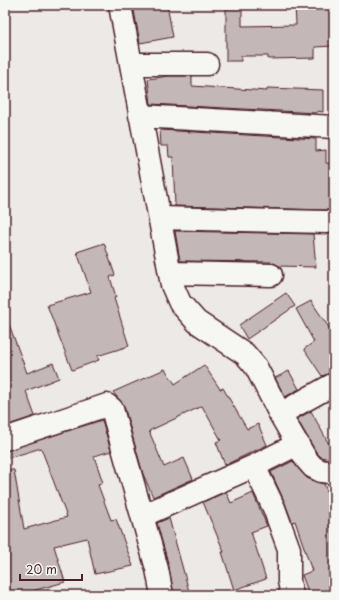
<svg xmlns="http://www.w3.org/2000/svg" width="339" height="600" font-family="'Playpen Sans',sans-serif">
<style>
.building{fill:#c4b7b7;stroke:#4a1f2b}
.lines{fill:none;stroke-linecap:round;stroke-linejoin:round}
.minor-casing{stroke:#4a1f2b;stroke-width:25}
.minor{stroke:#f6f6f2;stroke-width:22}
</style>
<rect width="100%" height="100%" fill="#ece9e6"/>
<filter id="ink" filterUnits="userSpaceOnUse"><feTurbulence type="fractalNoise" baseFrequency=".025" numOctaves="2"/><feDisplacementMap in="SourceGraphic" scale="8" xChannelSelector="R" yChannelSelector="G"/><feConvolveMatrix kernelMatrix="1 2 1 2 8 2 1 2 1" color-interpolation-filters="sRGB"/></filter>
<g filter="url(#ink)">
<path class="building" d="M133 5H167L173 37 140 43Z
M226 5H242V26L296 25 295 5H334V46L315 47V58L268 59V56H241V61H226Z
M169 76H192V86L267 91V88L323 90V112L317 111V113L151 104 148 79Z
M160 130 316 139V151L326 150V163L334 164V212L327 210 175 206 173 157H169L168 146H161Z
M175 231 313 234 316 267 279 266 271 262 180 261Z
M104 243 115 275 110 277 116 297 114 298 129 346 97 356 99 360 72 370 47 305 91 292 77 252Z
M286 293 295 306 247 339 239 325Z
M311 301 334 335V372L322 376 304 349 314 342 296 309Z
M5 319H7L27 373 53 363 59 378 26 391 35 416 5 426Z
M204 365 220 389 223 388 247 429 258 424 267 445 225 465 216 442 221 440 202 406 149 431 164 467 184 458 193 479 153 497 143 474 124 406 113 392 165 369 175 384Z
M289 371 299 389 285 397 275 378Z
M311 411 331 448 334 449V460L321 457 316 452 297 419Z
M102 420 111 451 94 456 103 483 98 485 111 520 116 519 133 566 95 574 87 538 54 546 65 582 17 595H5V470H14L24 529 67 517 41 448 5 459V451Z
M293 461 297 467 307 478 316 482 324 484 334 508V595H309L302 575 312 571 295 521 292 522 285 503 271 472Z
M226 492 231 503 253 493 267 526 251 532 266 579 234 590 222 552H224L203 502Z
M169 518 176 544 190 595H174L169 567 157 523Z"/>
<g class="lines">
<defs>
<path id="minor" d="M120 5 172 285 180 303 197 322 245 354 256 367 280 414 306 459 313 467 321 471 334 473
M131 64H207
M140 116 334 127
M160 218 327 222
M170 273 271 275
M280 414 334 384
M5 439 107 405 112 409 157 569 162 595
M254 466 274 508 289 549V581L292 595
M142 516 254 466 298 444"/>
</defs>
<use href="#minor" class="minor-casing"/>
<use href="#minor" class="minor"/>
</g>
</g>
<rect width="339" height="600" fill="none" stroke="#f6f6f2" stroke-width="20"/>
<rect x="10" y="10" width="319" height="580" fill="none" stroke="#4a1f2b" stroke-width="1.5" filter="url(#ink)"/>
<path d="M20 574v6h62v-6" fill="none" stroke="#4a1f2b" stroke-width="2"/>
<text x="26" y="574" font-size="12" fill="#4a1f2b" stroke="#f6f6f2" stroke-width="3" paint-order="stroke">20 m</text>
</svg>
